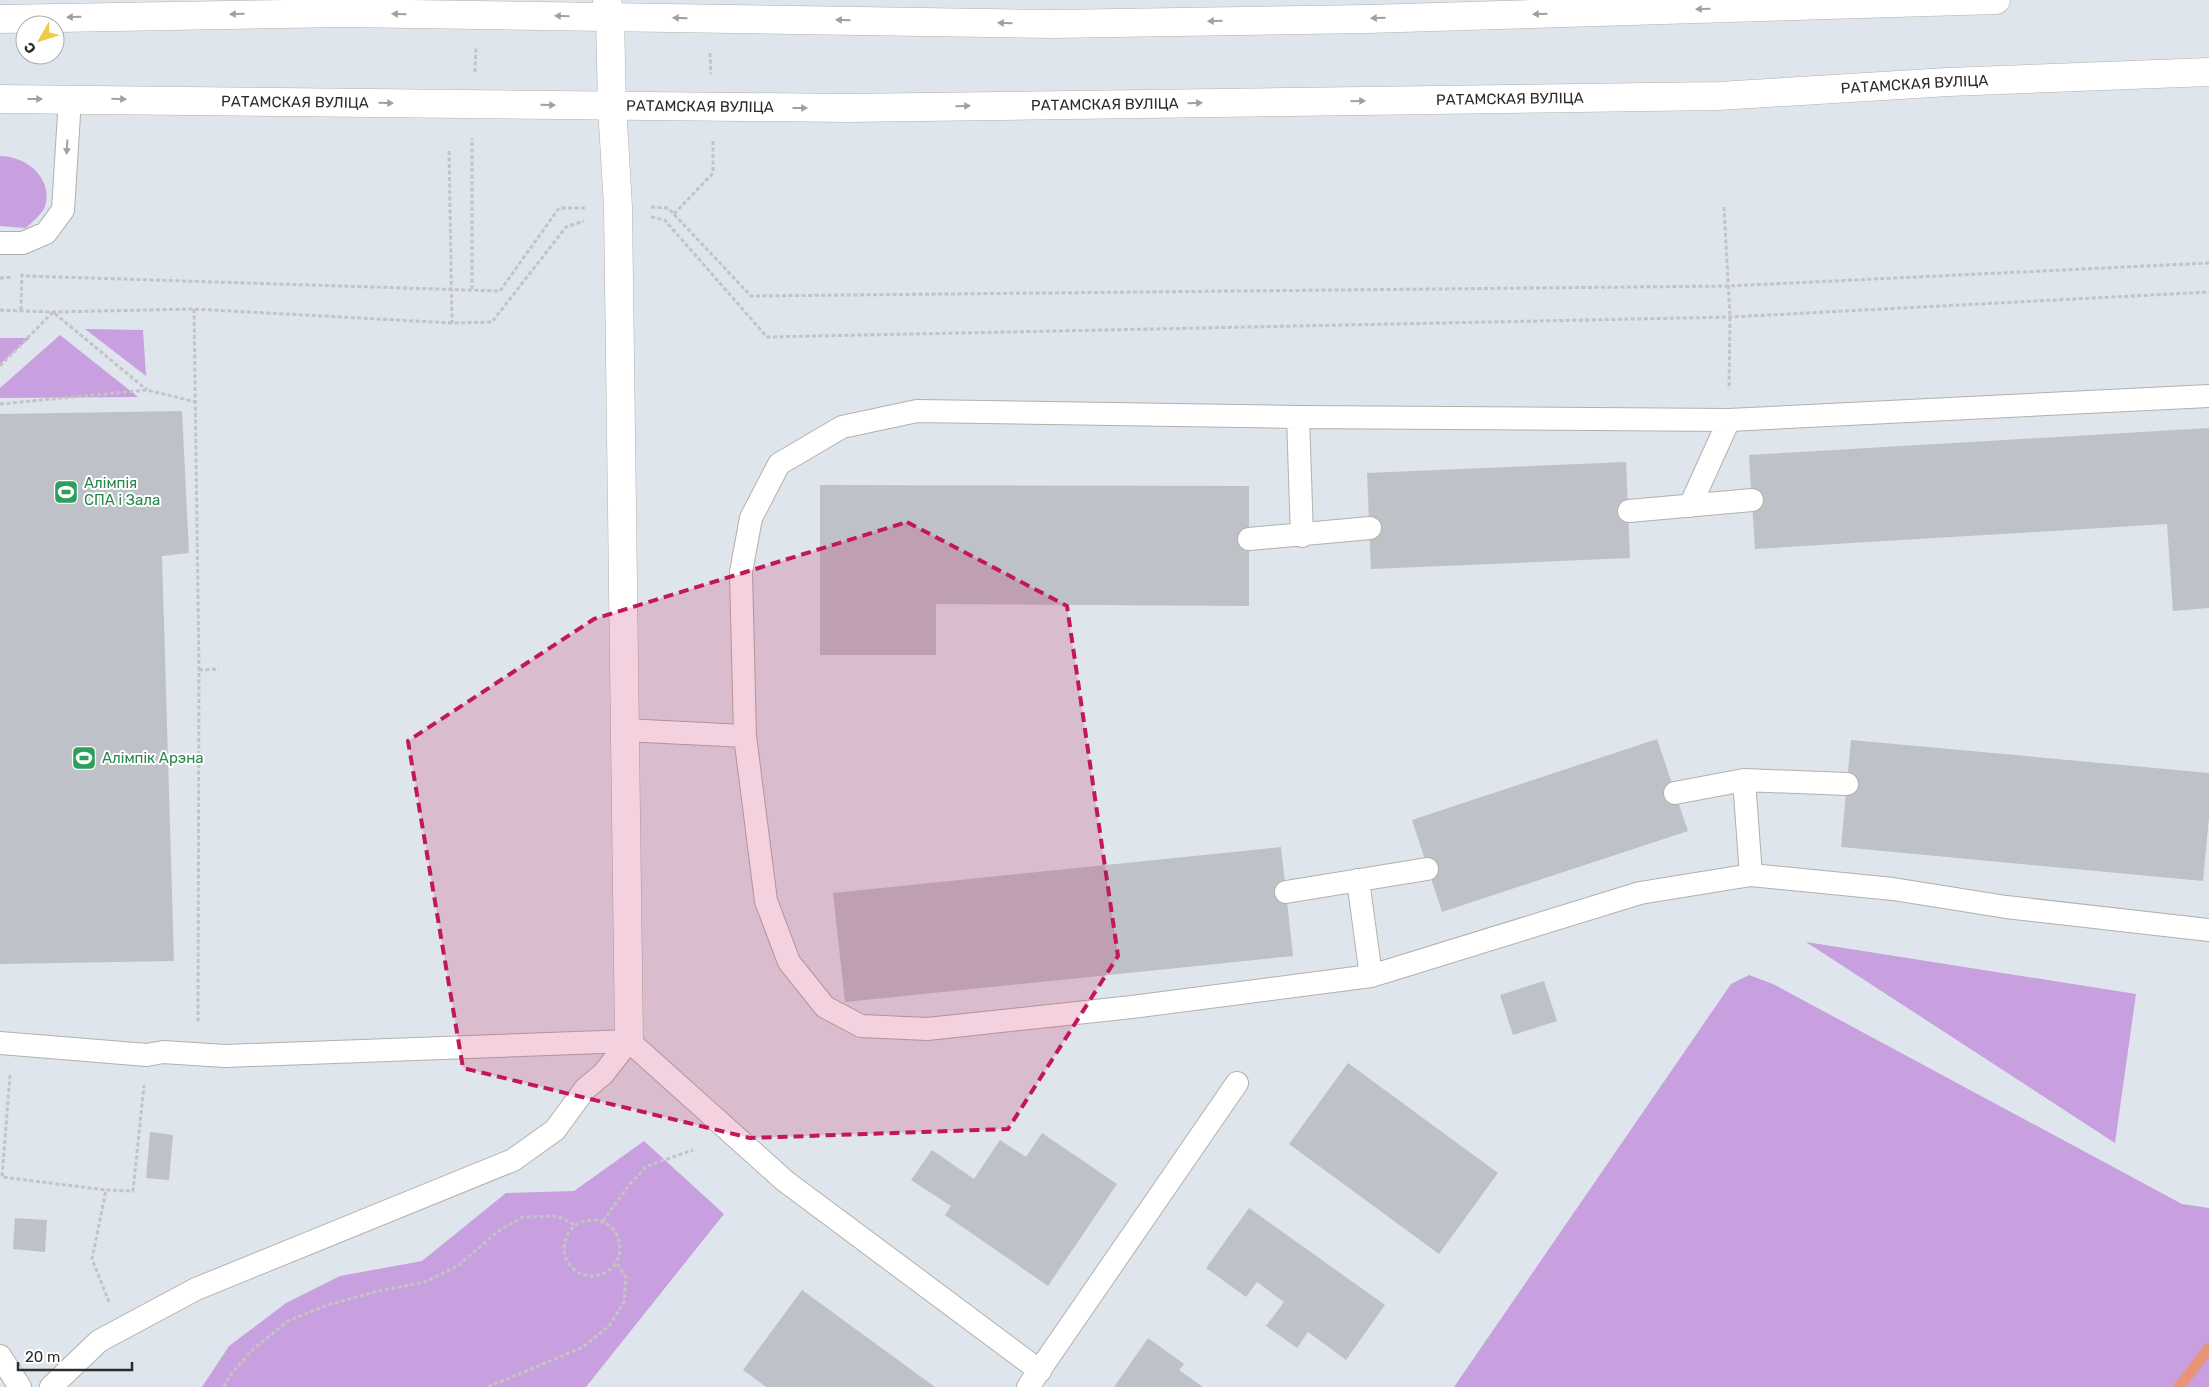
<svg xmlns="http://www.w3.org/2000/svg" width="2209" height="1387" font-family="Rubik,sans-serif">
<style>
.green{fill:#c89fdf}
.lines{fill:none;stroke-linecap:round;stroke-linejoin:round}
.stream{stroke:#e7947a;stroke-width:11}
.building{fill:#bec1c8}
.lane-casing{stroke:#b3b1a8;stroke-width:24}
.street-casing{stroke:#b3b1a8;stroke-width:29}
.secondary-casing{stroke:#b3b1a8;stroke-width:29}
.path{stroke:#c4c4c4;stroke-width:3;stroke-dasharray:4 2.5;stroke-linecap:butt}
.lane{stroke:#fff;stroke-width:22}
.street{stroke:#fff;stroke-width:28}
.secondary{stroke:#fff;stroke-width:28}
.oneway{fill:#a0a0a0}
.marked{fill:#c2185b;fill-opacity:0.2;stroke:#c2185b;stroke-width:4;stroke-dasharray:10 6;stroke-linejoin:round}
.labels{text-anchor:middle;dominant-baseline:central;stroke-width:4;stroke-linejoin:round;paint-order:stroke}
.street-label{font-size:15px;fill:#2c2c2c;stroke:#fff}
.leisure-label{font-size:15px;fill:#27864d;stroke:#fff;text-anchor:start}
</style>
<rect width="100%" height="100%" fill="#dfe5ec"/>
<path class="green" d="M0 156C24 156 51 175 46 203 44 213 33 221 26 228L0 226Z
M85 329 143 330 146 376Z
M60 335 138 397 0 398V388Z
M0 338H30L0 364Z
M1806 942 2136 994 2115 1143Z
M1749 975 1773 984 2182 1204 2209 1208V1387H1454L1731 984Z
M644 1141 724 1214 586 1387H202L229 1346 286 1303 340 1276 422 1261 506 1193 574 1191Z"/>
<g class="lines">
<path class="stream" d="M2179 1387 2209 1348"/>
</g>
<path class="building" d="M182 411 189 553 162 556 174 961 0 964V414Z
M2209 428V608L2173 611 2167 524 1755 549 1749 455Z
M1626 462 1630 558 1371 569 1367 473Z
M820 485 1249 486V606L936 604V655H820Z
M1657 739 1688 831 1442 912 1412 820Z
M1851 740 2209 773V817L2203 881 1841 847Z
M1281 847 1293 956 845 1002 833 893Z
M1544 981 1557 1021 1513 1035 1500 995Z
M1348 1063 1498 1173 1439 1254 1289 1144Z
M150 1132 173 1135 169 1180 146 1178Z
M1042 1133 1117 1184 1048 1286 945 1215 951 1206 911 1180 932 1150 974 1179 1000 1140 1026 1157Z
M1249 1208 1385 1305 1346 1360 1308 1332 1297 1348 1266 1326 1284 1302 1257 1282 1246 1297 1206 1268Z
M15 1218 47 1220 45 1252 13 1249Z
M802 1290 935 1387H766L743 1370Z
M1148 1338 1184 1364 1179 1370 1203 1387H1114Z"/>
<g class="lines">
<defs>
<path id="lane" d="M0 243H23L46 233 63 210 70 98
M2209 396 1729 420 1298 417 917 411 842 427 779 464 751 518 741 572 745 736 766 901 789 962 825 1007 861 1026 927 1029 1132 1007 1371 976 1640 893 1751 875 1893 889 2006 907 2209 930
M1298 417 1302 536
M1690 506 1729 420
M1629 511 1752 500
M1249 539 1370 528
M624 730 745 736
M1744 780 1751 875
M1675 793 1744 780 1847 784
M1358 880 1371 976
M1286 892 1427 869
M0 1043 147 1055 163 1052 225 1056 629 1041 785 1181 1040 1371
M0 1356 20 1387
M51 1387 99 1341 196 1289 513 1160 555 1130 585 1089 603 1074 629 1041
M1028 1387 1237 1083"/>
<path id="street" d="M612 106 618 207 629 1041"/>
<g id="secondary">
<path d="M607 0 610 17 612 106"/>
<path d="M0 19 344 13 1054 24 1368 19 1996 0"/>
<path id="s1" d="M0 99 846 108 1719 96 1948 82 2209 72"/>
</g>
</defs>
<use href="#lane" class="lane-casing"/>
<use href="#street" class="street-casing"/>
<use href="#secondary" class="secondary-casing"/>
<path class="path" d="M710 53 711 74
M475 72 476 48
M449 151 452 323
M651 207 668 208 751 296 1728 286 2209 263
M1724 207 1730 317 1729 389
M674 214 713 173V141
M651 217 665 220 669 225 767 337 1730 317 2209 292
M26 276 500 291 559 208H585
M0 278 13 277
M472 289V138
M194 309 199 670 198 1023
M0 310 53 312 194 309 452 323 492 322 566 227 584 221
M21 310 22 273
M0 366 53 312 147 390
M0 404 147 390 196 402
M199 670 219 669
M10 1075 2 1177 106 1190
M564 1248a28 28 0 1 1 56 0a28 28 0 1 1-56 0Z
M603 1221 629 1185 647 1166 693 1150
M109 1302 92 1259 106 1190 133 1191 144 1085
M224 1387 229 1377 251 1351 288 1321 328 1305 378 1291 425 1282 459 1265 497 1232 523 1217 557 1216 575 1225
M488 1387 583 1347 609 1326 624 1302 626 1277 616 1262"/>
<use href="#lane" class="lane"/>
<use href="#street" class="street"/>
<use href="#secondary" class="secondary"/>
</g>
<defs><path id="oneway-solid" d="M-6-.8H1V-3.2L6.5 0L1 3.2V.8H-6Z" transform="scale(1.25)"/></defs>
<g class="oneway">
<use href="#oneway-solid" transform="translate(1703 9) rotate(178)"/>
<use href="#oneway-solid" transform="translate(237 14) rotate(179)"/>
<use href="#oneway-solid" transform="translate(399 14) rotate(-179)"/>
<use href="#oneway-solid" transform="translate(1540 14) rotate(178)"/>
<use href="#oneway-solid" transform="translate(562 16) rotate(-179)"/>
<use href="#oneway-solid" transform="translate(74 17) rotate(179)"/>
<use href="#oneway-solid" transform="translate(680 18) rotate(-179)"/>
<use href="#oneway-solid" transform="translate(1378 18) rotate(178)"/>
<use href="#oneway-solid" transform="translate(843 20) rotate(-179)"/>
<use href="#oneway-solid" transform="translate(1215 21) rotate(179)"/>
<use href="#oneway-solid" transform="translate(1005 23) rotate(-179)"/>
<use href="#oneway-solid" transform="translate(35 99)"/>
<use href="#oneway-solid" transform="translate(119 99) rotate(1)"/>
<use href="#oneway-solid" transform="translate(1358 101) rotate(-1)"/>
<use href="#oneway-solid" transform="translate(386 103) rotate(1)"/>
<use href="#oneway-solid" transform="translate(1195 103) rotate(-1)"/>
<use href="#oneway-solid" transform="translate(548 105) rotate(1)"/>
<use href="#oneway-solid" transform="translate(963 106) rotate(-1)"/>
<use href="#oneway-solid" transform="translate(800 108)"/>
<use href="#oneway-solid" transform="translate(67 147) rotate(93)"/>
</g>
<path class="marked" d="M907 522 1067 606 1118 956 1008 1129 750 1138 463 1068 408 741 594 619Z"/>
<defs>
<symbol id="stadium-square" viewBox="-11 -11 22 22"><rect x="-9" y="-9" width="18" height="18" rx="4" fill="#2e9e5b" stroke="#fff"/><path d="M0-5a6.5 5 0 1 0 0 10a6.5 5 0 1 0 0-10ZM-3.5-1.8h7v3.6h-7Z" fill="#fff"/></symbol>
</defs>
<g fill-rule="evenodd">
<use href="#stadium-square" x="52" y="478" width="28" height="28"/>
<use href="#stadium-square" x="70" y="744" width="28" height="28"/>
</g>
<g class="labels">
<g class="street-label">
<text stroke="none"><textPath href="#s1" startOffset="1915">РАТАМСКАЯ ВУЛІЦА</textPath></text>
<text stroke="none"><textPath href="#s1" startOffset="1510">РАТАМСКАЯ ВУЛІЦА</textPath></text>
<text stroke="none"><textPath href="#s1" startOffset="295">РАТАМСКАЯ ВУЛІЦА</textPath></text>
<text stroke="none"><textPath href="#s1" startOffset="1105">РАТАМСКАЯ ВУЛІЦА</textPath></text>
<text stroke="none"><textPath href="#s1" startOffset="700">РАТАМСКАЯ ВУЛІЦА</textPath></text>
</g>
<g class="leisure-label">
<text x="84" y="483">Алімпія<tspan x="84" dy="17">СПА і Зала</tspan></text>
<text x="102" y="758">Алімпік Арэна</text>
</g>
</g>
<g transform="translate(40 40) rotate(231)"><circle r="24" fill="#ffffff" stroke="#ababab"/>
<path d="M0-4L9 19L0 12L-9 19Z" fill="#eecc4a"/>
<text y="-8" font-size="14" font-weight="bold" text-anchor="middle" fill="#2c2c2c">С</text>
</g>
<path d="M18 1362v8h114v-8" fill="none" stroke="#2c2c2c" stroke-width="2.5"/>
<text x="25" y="1362" font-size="15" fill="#2c2c2c" stroke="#ffffff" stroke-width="4" paint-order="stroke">20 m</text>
</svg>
